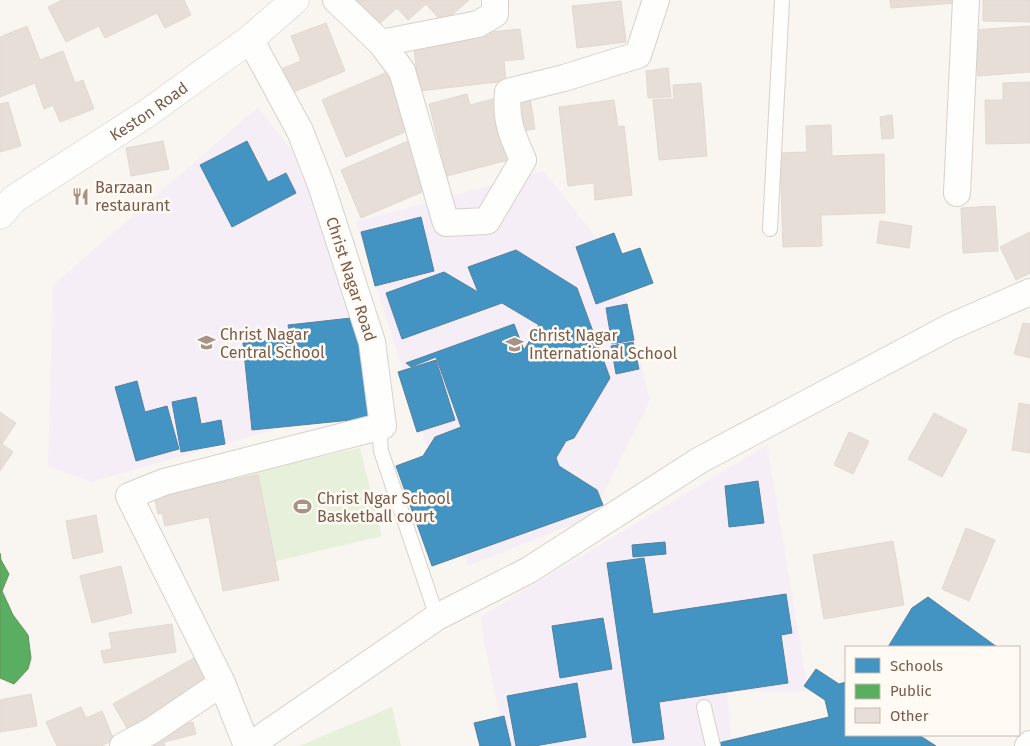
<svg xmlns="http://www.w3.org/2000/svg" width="1030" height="746" font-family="'Fira Sans',sans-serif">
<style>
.education{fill:#f6eef6}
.green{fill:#e7f0db}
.schools{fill:#4393c3;stroke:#5482a0}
.public{fill:#5aae61;stroke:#64955b}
.building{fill:#e6ded7;stroke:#e2d8d2}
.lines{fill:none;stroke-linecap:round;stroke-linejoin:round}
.service-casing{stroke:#d7d1cb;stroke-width:16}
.minor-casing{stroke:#d7d1cb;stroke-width:28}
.tertiary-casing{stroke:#d7d1cb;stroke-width:29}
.service{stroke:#fefefd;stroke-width:14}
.minor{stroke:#fefefd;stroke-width:26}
.tertiary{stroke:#fefefd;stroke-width:28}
.labels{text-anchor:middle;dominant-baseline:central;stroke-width:5;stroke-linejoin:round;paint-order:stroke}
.street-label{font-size:16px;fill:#7a5c4d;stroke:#fffaf3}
.poi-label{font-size:16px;fill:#7a5c4d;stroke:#fffaf3;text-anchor:start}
</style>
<rect width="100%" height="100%" fill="#f9f5f0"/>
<path class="education" d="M258 107 304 166 379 400 91 482 48 466 53 285Z
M544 171 617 264 650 401 591 517 468 566 425 440 356 222Z
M767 445 808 691H727L732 746H506L484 641 481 616Z"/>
<path class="green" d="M360 448 382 536 242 569 226 478Z
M392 707 401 746H299Z"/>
<path class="schools" d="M247 141 268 182 286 173 296 193 232 227 200 165Z
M421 217 434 271 375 286 361 232Z
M614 233 622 254 640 248 653 283 596 304 576 247Z
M516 250 577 288 610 378 574 438 566 441 556 458 559 466 597 490 603 505 432 566 396 466 423 456 435 437 461 427 436 357 411 367 406 363 514 324 524 350 539 325 502 303 402 339 386 293 444 272 478 292 468 267Z
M627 304 634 340 612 344 606 308Z
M360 317 371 418 252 430 243 343 290 338 288 325Z
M633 342 639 369 616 374 611 346Z
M436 360 455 420 417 432 398 372Z
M137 381 145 412 167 406 179 449 136 461 115 387Z
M196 397 201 424 221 420 225 444 181 452 172 402Z
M758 481 764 523 729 527 725 486Z
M665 542 666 554 633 557 632 545Z
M644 558 653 614 786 594 792 633 781 635 788 683 659 702 664 739 633 743 607 563Z
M928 597 997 647H888L912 608Z
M603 618 612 669 560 678 552 626Z
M816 669 839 684 846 682V735H919L936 746H719L718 743 829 717 825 700 804 686Z
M577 683 586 737 535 746H516L507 696Z
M504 716 511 746H480L474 723Z"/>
<path class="public" d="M0 553 1 560 9 574 2 591 13 615 28 635 31 658 28 669 14 684 0 678Z"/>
<path class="building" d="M62 0H184L191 15 165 28 157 13 105 38 99 26 66 42 48 7Z
M355 0H469L443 23 426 4 408 20 397 8 378 25Z
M890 0H955V3L891 8Z
M983 0H1030V22L983 21Z
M621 1 626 42 577 48 572 6Z
M326 23 345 71 291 93 281 69 301 61 291 36Z
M27 26 40 60 63 51 75 83 83 80 94 109 60 122 53 105 44 109 35 83 0 97V37Z
M1030 26V72L978 76 974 30Z
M520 29 524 59 504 61 506 81 419 91 413 40Z
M668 68 671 97 648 98 646 71Z
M390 71 414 128 346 157 322 100Z
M1030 82V143L986 144 985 100H1003V83Z
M701 83 707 156 659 160 653 100 674 99 673 85Z
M467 94 470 105 497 98 512 159 447 176 429 104Z
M530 97 535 129 513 132 509 100Z
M614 100 618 127 624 126 632 195 595 200 594 183 568 186 559 107Z
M8 102 21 146 0 152V104Z
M892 115 894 138 882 139 880 117Z
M831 125 832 156 884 154 885 213 821 215 822 246 783 247 780 153 807 152 806 126Z
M163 141 169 169 131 176 126 148Z
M408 141 429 189 361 218 341 170Z
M995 206 998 251 963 253 961 208Z
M880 221 912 226 909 248 877 243Z
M1030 232V273L1016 280 1000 247Z
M1023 323 1030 324V358L1014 354Z
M1019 403 1030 405V453L1012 450Z
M0 412 16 423 2 444 13 452 0 471Z
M934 413 967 430 942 477 908 459Z
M849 432 869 441 853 474 834 465Z
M258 475 279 580 223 591 209 517 165 526 162 513 158 514 154 496Z
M96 515 103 552 73 559 66 521Z
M966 528 995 540 969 601 942 589Z
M893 541 904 605 824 619 813 555Z
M121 566 132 613 92 623 80 576Z
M172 624 176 652 104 663 101 651 112 649 109 633Z
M194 658 210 687 130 733 113 704Z
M31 694 37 726 0 732V700Z
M81 707 86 718 102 711 114 740 101 746H57L46 722Z
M193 722 196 734 164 742 165 746H151L148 735Z"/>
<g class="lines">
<defs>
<path id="service" d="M770 229 782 0
M383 426 380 439 381 451 437 617
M704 707 713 746"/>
<path id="minor" d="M336 0 381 43 478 24 495 14V0
M381 43 402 71 446 223 487 221 523 160C512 135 505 120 508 92L564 78 638 55 656 0
M957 193 966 0
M123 746 151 731 222 683
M247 746 222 683 129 496 164 482 383 426 372 342 321 185 300 131 250 39
M249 746 437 617 529 570 700 460 950 327 1030 292
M1028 746 1030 744"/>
<g id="tertiary">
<path id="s1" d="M0 215 14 199 146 114 250 39 295 0"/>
</g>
</defs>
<use href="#service" class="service-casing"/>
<use href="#minor" class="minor-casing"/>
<use href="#tertiary" class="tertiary-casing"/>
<use href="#service" class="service"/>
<use href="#minor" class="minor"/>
<use href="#tertiary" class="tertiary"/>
</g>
<defs>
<symbol id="restaurant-bare" viewBox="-9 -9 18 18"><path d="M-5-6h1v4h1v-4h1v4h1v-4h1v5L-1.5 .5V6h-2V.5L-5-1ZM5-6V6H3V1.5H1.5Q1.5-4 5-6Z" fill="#a69286" stroke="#fffaf3" stroke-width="2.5" paint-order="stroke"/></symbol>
<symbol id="school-bare" viewBox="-9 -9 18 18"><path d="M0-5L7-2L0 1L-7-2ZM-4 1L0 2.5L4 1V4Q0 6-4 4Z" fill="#a69286" stroke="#fffaf3" stroke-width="2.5" paint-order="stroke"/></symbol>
<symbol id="stadium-bare" viewBox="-9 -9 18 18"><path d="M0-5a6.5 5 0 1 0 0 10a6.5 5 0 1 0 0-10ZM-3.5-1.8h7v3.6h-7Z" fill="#a69286" stroke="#fffaf3" stroke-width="2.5" paint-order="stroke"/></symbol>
</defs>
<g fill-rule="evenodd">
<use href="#restaurant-bare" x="68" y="184" width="25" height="25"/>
<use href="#school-bare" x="194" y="330" width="25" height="25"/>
<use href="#school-bare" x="502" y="332" width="25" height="25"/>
<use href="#stadium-bare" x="290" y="494" width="25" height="25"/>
</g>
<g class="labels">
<g class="street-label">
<text stroke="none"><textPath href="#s1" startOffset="182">Keston Road</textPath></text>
<text transform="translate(351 279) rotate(72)">Christ Nagar Road</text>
</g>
<g class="poi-label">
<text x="95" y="187">Barzaan<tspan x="95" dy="18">restaurant</tspan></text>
<text x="220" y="334">Christ Nagar<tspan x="220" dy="18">Central School</tspan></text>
<text x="529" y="335">Christ Nagar<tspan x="529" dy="18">International School</tspan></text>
<text x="317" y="498">Christ Ngar School<tspan x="317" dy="18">Basketball court</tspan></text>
</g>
</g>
<rect x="845" y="646" width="175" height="90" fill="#fffaf3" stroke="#cabbb1"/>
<rect x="855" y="658" width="25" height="15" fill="#4393c3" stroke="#cabbb1"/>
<text x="890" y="671" font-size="15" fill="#7a5c4d">Schools</text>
<rect x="855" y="684" width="25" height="15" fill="#5aae61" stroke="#cabbb1"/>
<text x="890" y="696" font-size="15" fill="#7a5c4d">Public</text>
<rect x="855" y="708" width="25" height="15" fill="#e6ded7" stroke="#cabbb1"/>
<text x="890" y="721" font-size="15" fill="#7a5c4d">Other</text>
</svg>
